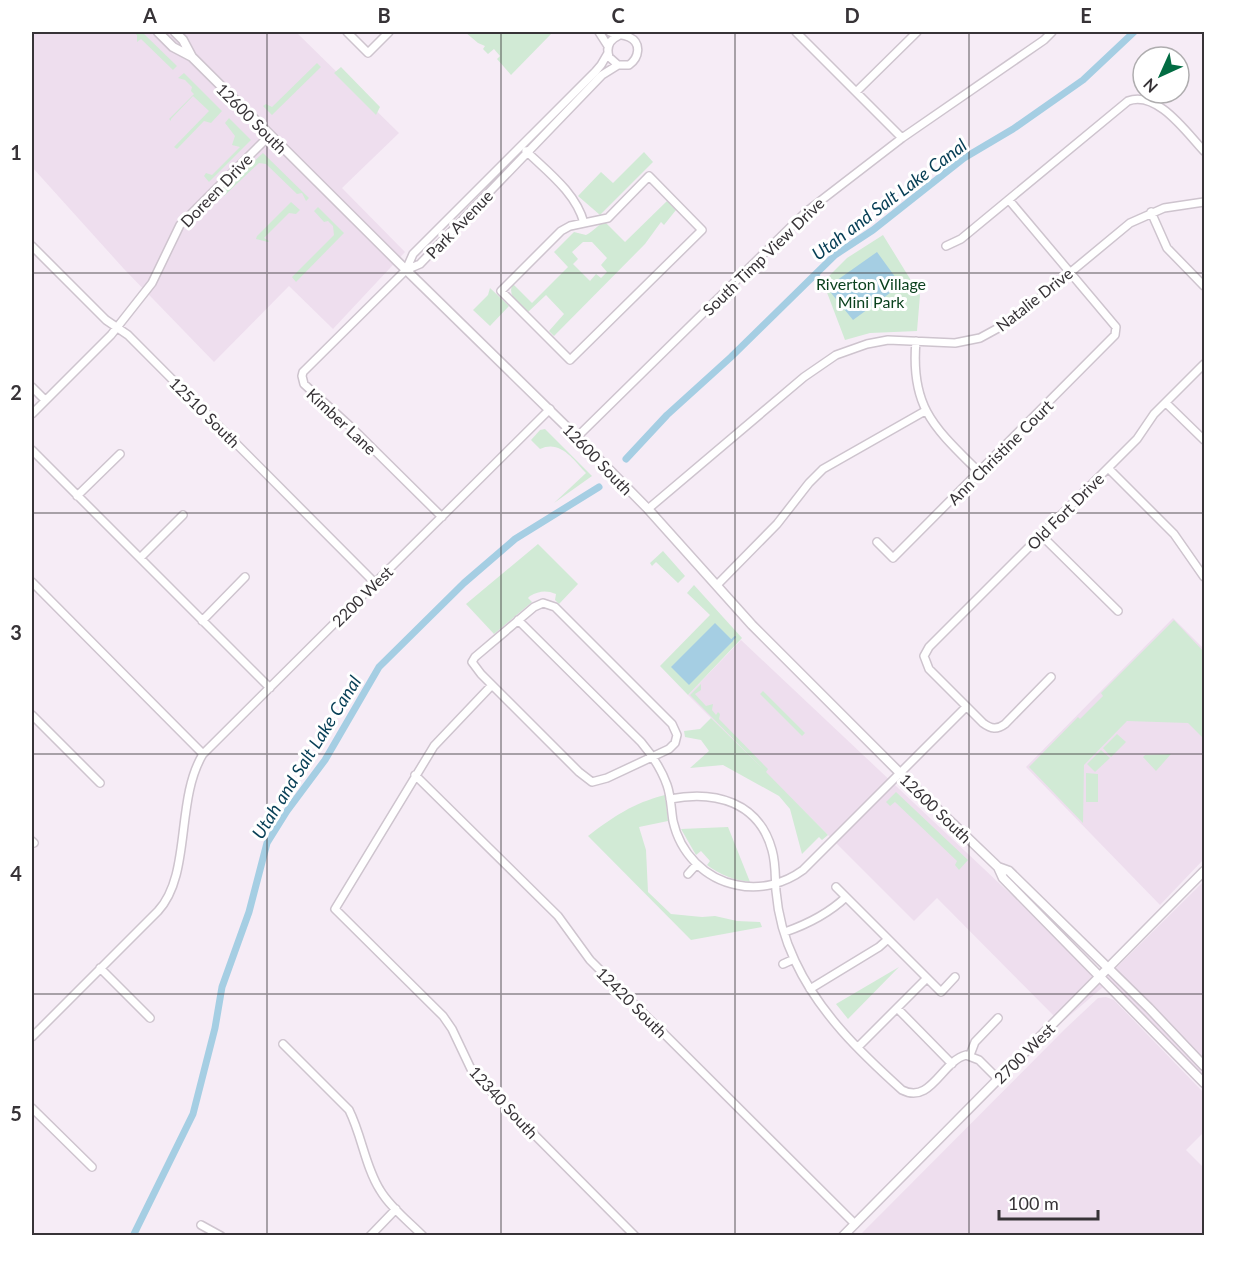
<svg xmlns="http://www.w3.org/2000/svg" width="1236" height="1267" font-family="Lato,sans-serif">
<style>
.built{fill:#eedeee}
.green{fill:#d1ead5;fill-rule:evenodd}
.water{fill:#a5cee3}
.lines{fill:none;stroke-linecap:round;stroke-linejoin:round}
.stream{stroke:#a5cee3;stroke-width:2}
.canal{stroke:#a5cee3;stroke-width:7}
.minor-casing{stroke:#cec4ce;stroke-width:10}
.major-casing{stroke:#cec4ce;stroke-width:11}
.minor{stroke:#fff;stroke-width:7}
.major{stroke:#fff;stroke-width:8}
.grid{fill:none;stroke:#373337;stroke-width:1.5;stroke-opacity:0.55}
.labels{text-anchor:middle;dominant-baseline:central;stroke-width:6;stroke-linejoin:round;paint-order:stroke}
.street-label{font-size:16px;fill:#373337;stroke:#fff}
.park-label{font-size:16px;fill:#0b411e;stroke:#fff}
.water-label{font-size:18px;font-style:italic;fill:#063e55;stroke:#fff}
.neatline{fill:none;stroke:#373337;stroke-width:2}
.grid-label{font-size:20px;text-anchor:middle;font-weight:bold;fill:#373337}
</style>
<rect width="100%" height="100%" fill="#f6ecf6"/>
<path class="built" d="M32 32H296L399 133 342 188 405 252 333 329 289 286 214 362 124 269 32 167Z
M1173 618 1204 649V859L1160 905 1026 767Z
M741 640 1103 981 1204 881V1086L1103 987 1061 1023 937 898 914 921 688 695Z
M1106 997 1114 1000 1204 1093V1132L1186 1150 1202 1166 1204 1164V1235H860L1065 1029 1098 998Z"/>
<path class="green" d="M133 32H142L177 66 173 70 141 39 137 42V35Z
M465 32H550L552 33 511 75 497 59 500 56 494 49 488 54 483 49 485 46 478 43Z
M317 63 321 67 272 115 263 106 266 104 272 107Z
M341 67 380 107 376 115 334 73Z
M184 73 222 111 211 123 204 121 177 149 174 147 209 111 193 96 171 119V121L169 119 194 94 191 91 192 87 185 80 178 78Z
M229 118 251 140 209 182 204 176 206 173 212 175 240 147 232 145 235 136 225 123Z
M644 152 653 162 600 215 578 196 601 172 613 183Z
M263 153 309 198 306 201 302 193 297 194 266 164 259 163 224 196 220 192Z
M667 201 676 210 664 225 661 222 645 244 554 336 549 331 564 314 546 295 528 312C520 304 506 296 513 284L532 303 568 267 554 252 574 232 586 235C594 231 597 225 605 222L625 242ZM583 242H592L607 258 601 265 607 272 601 278 596 274 590 281 573 264 578 259 572 252Z
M291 202 300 210 296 214 289 213 264 238 269 241 268 242 256 239 257 236Z
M318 207 344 233 296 282 292 277 334 235 333 226 328 221 324 222 314 211Z
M883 235 920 295 917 331 870 333 845 340 823 282 847 258Z
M490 288 509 306 490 326 473 310 488 295Z
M545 429 592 476 554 503 586 473C574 460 560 439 540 449L531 440 540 430Z
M538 544 578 584 559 604 555 600 556 594C546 590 539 591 530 596L528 598 532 602 494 634 466 604Z
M663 551 685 576 678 583 656 562 652 566 650 563Z
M694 585 742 638 688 695 660 666 710 615 687 593Z
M1174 620 1204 652V739L1188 723 1127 721 1084 765 1083 823 1029 767 1078 717 1080 719 1103 696 1101 693Z
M701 684V690L695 694 706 706 713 704 712 710 716 715 718 712 720 714 719 719 768 769 766 772 828 835 822 840 819 837 802 854 790 809 779 796 723 765 690 768 709 751 701 740 685 737 684 731 700 729 711 718 763 769 690 695Z
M763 691 805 733 802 736 760 694Z
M1117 734 1126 742 1111 757 1103 748Z
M1101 750 1110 758 1095 772 1087 764Z
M1171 754 1156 771 1143 757 1145 755Z
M1086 773 1098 774V802H1086Z
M896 792 968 860 959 870 955 865 957 861 895 802 890 806 886 802Z
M665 795 668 821 639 827 646 850 648 892 671 914 702 917 715 916 737 921 760 922 762 927 691 940 588 836C613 817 633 803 665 795Z
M728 827 750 882C734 880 720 875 707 865L710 861 701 851 696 855 681 829Z
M899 967 848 1019 836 1004Z"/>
<path class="water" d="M877 252 901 285 853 320 823 283 825 280 833 283Z
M715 623 733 641 689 685 671 667Z"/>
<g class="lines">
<path class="stream" d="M817 274 824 281
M732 640 735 637"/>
<path class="canal" d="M626 459 667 415 731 357 835 255 873 230 964 158 1013 129 1083 80 1134 32
M133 1236 193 1114 215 1028 222 987 249 912 267 843 287 811 325 760 379 667 464 583 515 539 599 487"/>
<defs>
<path id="minor" d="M347 32 368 53 389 32
M599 32 608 46
M610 32C617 35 623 34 629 37 642 43 639 58 629 65H618L609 57C606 47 609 40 618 36
M796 32 902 138
M856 92 917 32
M526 151C548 172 576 193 584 223
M649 176 702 230 570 360 501 291 561 231 570 226 608 218Z
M1151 212 1167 248 1204 286
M32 246 106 320 128 335 375 583
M946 246 961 239 1128 101C1157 90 1186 132 1204 151
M406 270 413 254 595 72 601 65 608 53
M916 341C910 408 935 428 979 472
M32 387 45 400
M1166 403 1204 440
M32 414 111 335 152 283 180 225 270 135
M577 437 806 212 902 138 1044 40 1052 32
M32 450 270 688
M1108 468 1174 534 1204 577
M77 496 120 454
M648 509 804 377 836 355 867 344 888 340 955 343 980 338 1013 320 1130 223 1164 208 1204 202
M442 517 352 428 304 384 302 376 303 372 406 270 420 264 602 75 618 65
M1041 535 1118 611
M877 542 893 558 1115 335 1116 327 1009 200
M140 558 183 515
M32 582 203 754
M717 585 777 524 809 483 823 469 925 411
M543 603 555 607 672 724 677 735 675 743 669 749 607 778 592 782 579 772 481 674 472 662 475 657 534 607Z
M518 620 641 742C652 755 661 768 667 785 671 796 671 809 673 821 680 853 705 879 737 885 760 890 784 884 803 870L966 707
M202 621 245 577
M1051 677 1005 724C997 730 991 729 983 723L929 669 924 656 929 647 1137 439 1154 414 1204 364
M492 685 434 746 335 909 443 1016 452 1029 471 1069 487 1087 635 1236
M32 715 100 783
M415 775 558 916 590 960 855 1224
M670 799C715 790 759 802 772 850 776 864 775 877 776 891 778 915 785 940 795 961 819 1013 861 1053 902 1090 931 1105 942 1061 966 1055L979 1060 998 1079
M32 841 34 843
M688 874 697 864
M836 887 941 992 955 977
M785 932C808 924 828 914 846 897
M783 964 794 959
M100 968 150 1018
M810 989 879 947 888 939
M897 1008 952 1064
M32 1037 158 911C192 874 175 800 203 754L550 409
M283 1044 349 1110C362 1136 365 1166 380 1190 390 1207 408 1221 423 1236
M858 1047 927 978
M970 1055 975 1042 998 1018
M32 1108 92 1167
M201 1225 221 1236
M370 1236 396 1209"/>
<path id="major" d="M158 32 173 47 192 57 398 262 577 437 648 509 752 625 900 773 998 867 1003 878 1204 1083
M175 32 183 40 192 57
M998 867 1009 871 1149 1008 1204 1066
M843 1236 1204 871"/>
</defs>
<use href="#minor" class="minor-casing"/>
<use href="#major" class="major-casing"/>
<use href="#minor" class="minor"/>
<use href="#major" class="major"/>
</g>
<path class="grid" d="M267 32V1236M501 32V1236M735 32V1236M969 32V1236M32 273H1204M32 513H1204M32 754H1204M32 994H1204"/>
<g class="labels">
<g class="street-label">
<text transform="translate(252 118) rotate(45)">12600 South</text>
<text transform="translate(216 190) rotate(-46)">Doreen Drive</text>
<text transform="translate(459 224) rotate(-46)">Park Avenue</text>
<text transform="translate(763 256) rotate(-44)">South Timp View Drive</text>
<text transform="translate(1034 299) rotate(-38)">Natalie Drive</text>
<text transform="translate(205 412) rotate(45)">12510 South</text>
<text transform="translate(342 421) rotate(43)">Kimber Lane</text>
<text transform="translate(1000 452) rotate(-45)">Ann Christine Court</text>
<text transform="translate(598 459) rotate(46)">12600 South</text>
<text transform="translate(1065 511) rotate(-45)">Old Fort Drive</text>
<text transform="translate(362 596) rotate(-45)">2200 West</text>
<text transform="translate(936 808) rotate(44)">12600 South</text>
<text transform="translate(632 1002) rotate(45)">12420 South</text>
<text transform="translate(1024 1053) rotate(-45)">2700 West</text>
<text transform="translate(504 1102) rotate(47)">12340 South</text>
</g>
<g class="park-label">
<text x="871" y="283">Riverton Village<tspan x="871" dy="18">Mini Park</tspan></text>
</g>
<g class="water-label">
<text transform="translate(889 199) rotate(-37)">Utah and Salt Lake Canal</text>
<text transform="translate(306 757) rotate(-58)">Utah and Salt Lake Canal</text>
</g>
</g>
<rect width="1236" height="1267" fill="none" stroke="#ffffff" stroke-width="66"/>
<g transform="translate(1161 75) rotate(225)"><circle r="28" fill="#ffffff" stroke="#afadaf" stroke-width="1.5"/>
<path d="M0-4.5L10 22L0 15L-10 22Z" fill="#026c43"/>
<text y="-9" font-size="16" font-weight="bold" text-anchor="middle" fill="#373337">N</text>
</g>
<path d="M999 1210v9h99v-9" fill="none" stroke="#373337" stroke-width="3"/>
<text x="1008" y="1210" font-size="18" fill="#373337" stroke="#ffffff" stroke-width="4.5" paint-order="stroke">100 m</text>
<rect x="33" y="33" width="1170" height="1201" class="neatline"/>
<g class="grid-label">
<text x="150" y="23">A</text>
<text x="384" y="23">B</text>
<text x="618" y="23">C</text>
<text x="852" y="23">D</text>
<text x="1086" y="23">E</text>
<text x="16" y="160">1</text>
<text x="16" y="400">2</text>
<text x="16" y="640">3</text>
<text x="16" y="881">4</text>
<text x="16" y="1121">5</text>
</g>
</svg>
